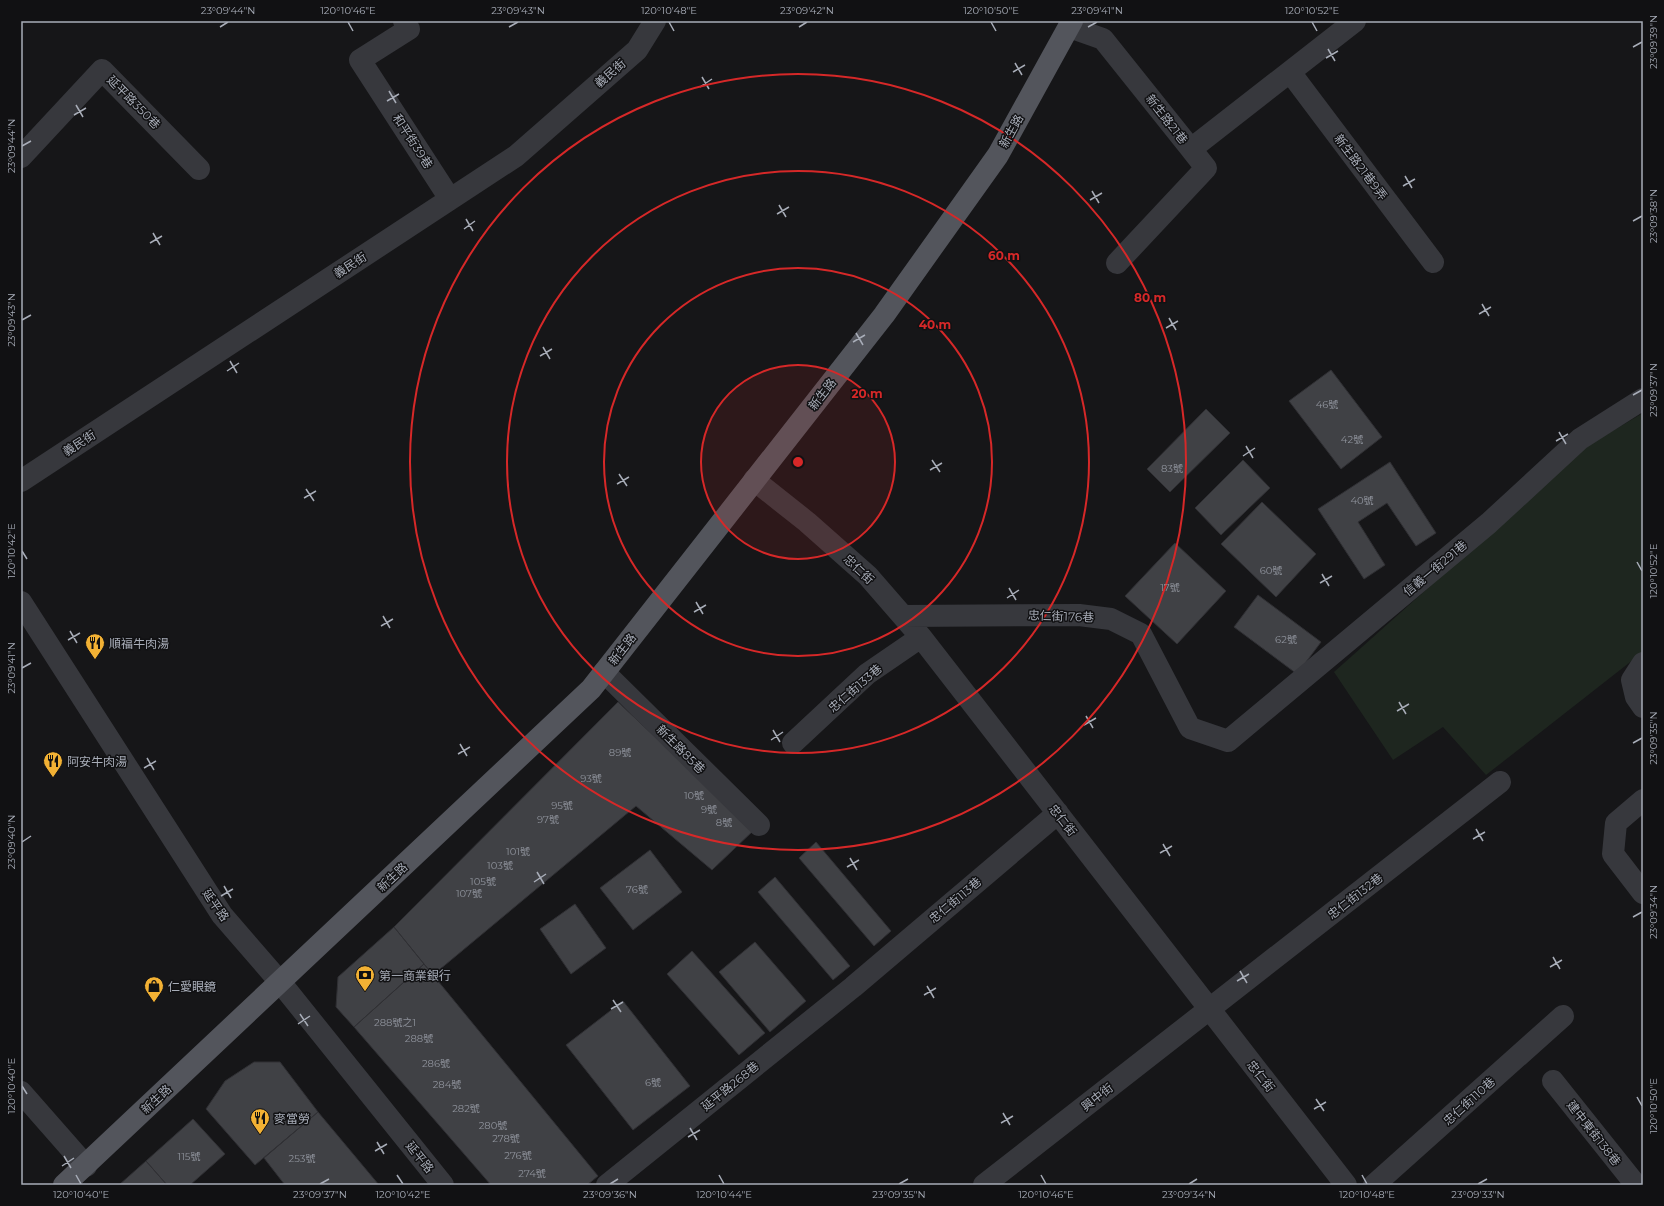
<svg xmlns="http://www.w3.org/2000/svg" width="1664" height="1206" font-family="Montserrat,'Noto Sans TC',sans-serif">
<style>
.green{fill:#1e261f}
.building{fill:#404145;stroke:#303034}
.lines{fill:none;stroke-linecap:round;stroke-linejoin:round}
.minor{stroke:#37383d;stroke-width:22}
.major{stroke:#53555c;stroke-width:22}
.ticks{fill:none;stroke:#a8adb8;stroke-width:1.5}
.ring{fill:none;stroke:#d62828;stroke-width:2}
.labels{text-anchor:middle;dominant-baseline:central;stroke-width:3;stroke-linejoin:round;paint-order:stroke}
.number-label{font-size:10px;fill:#8e929b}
.street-label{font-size:12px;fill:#a8adb8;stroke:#111113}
.poi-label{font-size:12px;fill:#a8adb8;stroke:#111113;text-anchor:start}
.centre{fill:#d62828;stroke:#111113;stroke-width:2}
.ring-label{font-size:12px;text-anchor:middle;font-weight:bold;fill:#d62828;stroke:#111113;stroke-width:3;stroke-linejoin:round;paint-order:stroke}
.neatline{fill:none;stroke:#a8adb8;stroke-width:1.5}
.ticks-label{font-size:10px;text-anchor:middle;fill:#a8adb8}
</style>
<rect width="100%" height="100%" fill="#161618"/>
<path class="green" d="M1643 413V652L1486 775 1443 727 1393 760 1334 672 1587 446Z"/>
<path class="building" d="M1331 370 1382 437 1341 469 1289 401Z
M1206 409 1230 433 1170 492 1147 469Z
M1243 460 1270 488 1221 535 1195 508Z
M1390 462 1436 533 1416 546 1387 503 1358 522 1385 565 1364 579 1318 509Z
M1262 502 1316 554 1276 597 1221 544Z
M1175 543 1226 591 1177 644 1125 596Z
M1258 595 1321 642 1297 674 1234 627Z
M618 702 754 830 712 870 636 806 433 975 394 927Z
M816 842 891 931 874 946 799 858Z
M650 850 682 892 633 930 600 888Z
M775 877 850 966 833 980 758 892Z
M575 904 606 948 571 974 540 929Z
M394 927 424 964 354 1027 336 1007 338 977Z
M755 942 806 1001 770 1032 719 972Z
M692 951 765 1033 739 1055 667 974Z
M424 964 598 1176 587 1185H491L354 1027Z
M623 1001 690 1086 633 1130 566 1045Z
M254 1062H280L318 1112 255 1165 206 1109 225 1081Z
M318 1112 379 1185H285L264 1158Z
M193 1119 225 1154 190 1185H167L146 1161Z
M146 1161 167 1185H119Z"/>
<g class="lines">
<path class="minor" d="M404 21 409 29 360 60 450 199
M1069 27 1103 39 1191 149 1355 21
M1290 72 1433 262
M21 157 102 70 199 169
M1117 263 1206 168 1191 149
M754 480 807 522 868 576 921 637 1346 1185
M21 481 516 156 637 50 655 21
M21 602 222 915 280 982 443 1185
M903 616 1079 615 1111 619 1141 634 1190 728 1228 741 1489 523 1580 439 1643 399
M1643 663 1632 680 1636 697 1643 707
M604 672 759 825
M793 743 867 674 921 637
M1643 800 1616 823 1613 854 1643 893
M1553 1081 1636 1185
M21 1092 86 1166
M607 1185 853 987 1058 813
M984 1185 1500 782
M1374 1185 1563 1016"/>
<path class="major" d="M64 1185 591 689 884 315 998 155 1072 21"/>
</g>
<path class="ticks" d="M348 22 353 31M669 22 674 31M991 22 996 31M1312 22 1317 31M220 27 228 22M509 27 518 22M799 27 807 22M1088 27 1097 22M1633 47 1642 42M1328 49 1335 61M1326 58 1338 51M1015 63 1022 75M1013 72 1025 65M702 77 709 89M700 87 712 79M389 91 396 103M387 101 399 94M76 105 83 117M74 115 86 108M22 146 31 141M1405 176 1412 188M1403 186 1415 179M1092 191 1099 203M1090 200 1102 193M779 205 786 217M777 214 789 207M466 219 473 231M1633 221 1642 216M464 229 475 221M153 233 160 245M150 243 162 236M1482 304 1489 316M1479 314 1491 307M1169 318 1176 330M22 320 31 315M1166 328 1178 321M856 333 863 345M853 342 865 335M543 347 550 359M540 356 552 349M230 361 237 373M227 371 239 363M1633 395 1642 390M1559 432 1566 444M1556 441 1568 434M1246 446 1253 458M1243 456 1255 448M932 460 940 472M930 470 942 463M619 474 627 486M617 484 629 477M306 489 314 501M304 498 316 491M22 551 27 559M1637 562 1642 571M1322 574 1329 586M1320 583 1332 576M1009 588 1016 600M1007 598 1019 590M696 602 703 614M694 612 706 605M383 616 390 628M381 626 393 619M70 631 77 643M68 640 80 633M22 668 31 663M1399 702 1406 714M1397 711 1409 704M1086 716 1093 728M1084 725 1096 718M773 730 780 742M771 740 783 732M1633 743 1642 738M460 744 467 756M458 754 470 747M147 758 154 770M144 768 156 761M1476 829 1483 841M1473 839 1485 832M22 842 31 836M1163 844 1170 856M1160 853 1172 846M850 858 857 870M847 867 859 860M537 872 544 884M534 882 546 874M224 886 231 898M221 896 233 889M1633 917 1642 912M1553 957 1560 969M1550 967 1562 960M1240 971 1247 983M1237 981 1249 974M927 986 934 998M924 995 936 988M613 1000 621 1012M611 1009 623 1002M300 1014 308 1026M298 1024 310 1016M22 1086 27 1094M1637 1097 1642 1106M1316 1099 1324 1111M1314 1109 1326 1102M1003 1113 1010 1125M1001 1123 1013 1116M690 1128 697 1140M688 1137 700 1130M377 1142 384 1154M375 1151 387 1144M64 1156 71 1168M62 1166 74 1158M76 1175 81 1184M397 1175 403 1184M719 1175 724 1184M1041 1175 1046 1184M1362 1175 1367 1184M320 1184 329 1179M610 1184 618 1179M899 1184 908 1179M1189 1184 1197 1179M1478 1184 1487 1179"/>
<circle cx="798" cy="462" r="97" fill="#d62828" fill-opacity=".12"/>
<g class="ring">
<circle cx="798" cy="462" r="97"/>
<circle cx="798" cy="462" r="194"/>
<circle cx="798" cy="462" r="291"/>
<circle cx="798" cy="462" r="388"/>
</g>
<defs>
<symbol id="restaurant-pin" viewBox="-11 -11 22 30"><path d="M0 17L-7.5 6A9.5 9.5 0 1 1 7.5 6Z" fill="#f2b134" stroke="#111113"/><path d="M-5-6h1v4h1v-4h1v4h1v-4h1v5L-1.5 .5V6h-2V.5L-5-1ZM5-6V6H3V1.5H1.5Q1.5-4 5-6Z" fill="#111"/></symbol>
<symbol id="bank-pin" viewBox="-11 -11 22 30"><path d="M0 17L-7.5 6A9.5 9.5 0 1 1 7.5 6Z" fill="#f2b134" stroke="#111113"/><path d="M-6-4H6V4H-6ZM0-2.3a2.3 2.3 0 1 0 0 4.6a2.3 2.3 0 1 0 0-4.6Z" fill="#111"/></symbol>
<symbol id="shop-pin" viewBox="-11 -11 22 30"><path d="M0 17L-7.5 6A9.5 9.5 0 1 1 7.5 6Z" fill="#f2b134" stroke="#111113"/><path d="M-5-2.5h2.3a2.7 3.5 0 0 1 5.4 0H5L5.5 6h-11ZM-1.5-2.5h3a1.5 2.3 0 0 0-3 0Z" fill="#111"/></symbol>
</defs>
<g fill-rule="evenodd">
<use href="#restaurant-pin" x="84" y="632" width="22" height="30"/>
<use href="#restaurant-pin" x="42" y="750" width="22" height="30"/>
<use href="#bank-pin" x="354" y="964" width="22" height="30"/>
<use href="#shop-pin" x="143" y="975" width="22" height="30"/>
<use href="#restaurant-pin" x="249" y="1107" width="22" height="30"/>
</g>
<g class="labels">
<g class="number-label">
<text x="1327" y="404">46號</text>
<text x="1352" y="439">42號</text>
<text x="1172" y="468">83號</text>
<text x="1362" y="500">40號</text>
<text x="1271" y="570">60號</text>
<text x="1170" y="587">17號</text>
<text x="1286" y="639">62號</text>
<text x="620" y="752">89號</text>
<text x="591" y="778">93號</text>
<text x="694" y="795">10號</text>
<text x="562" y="805">95號</text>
<text x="709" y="809">9號</text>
<text x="548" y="819">97號</text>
<text x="724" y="822">8號</text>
<text x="518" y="851">101號</text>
<text x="500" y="865">103號</text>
<text x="483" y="881">105號</text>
<text x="637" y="889">76號</text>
<text x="469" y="893">107號</text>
<text x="395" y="1022">288號之1</text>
<text x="419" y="1038">288號</text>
<text x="436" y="1063">286號</text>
<text x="653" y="1082">6號</text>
<text x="447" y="1084">284號</text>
<text x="466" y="1108">282號</text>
<text x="493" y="1125">280號</text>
<text x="506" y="1138">278號</text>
<text x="518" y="1155">276號</text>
<text x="189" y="1156">115號</text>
<text x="302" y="1158">253號</text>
<text x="532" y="1173">274號</text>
</g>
<g class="street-label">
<text transform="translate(610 73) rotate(-41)">義民街</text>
<text transform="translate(134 102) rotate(45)">延平路350巷</text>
<text transform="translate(1167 119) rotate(52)">新生路21巷</text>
<text transform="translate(1011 131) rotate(-61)">新生路</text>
<text transform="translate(413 141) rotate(57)">和平街39巷</text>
<text transform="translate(1361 167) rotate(53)">新生路21巷9弄</text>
<text transform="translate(350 265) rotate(-33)">義民街</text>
<text transform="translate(822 394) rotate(-52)">新生路</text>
<text transform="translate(79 443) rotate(-33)">義民街</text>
<text transform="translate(1435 568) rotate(-40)">信義一街291巷</text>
<text transform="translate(859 569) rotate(43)">忠仁街</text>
<text transform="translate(1061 616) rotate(2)">忠仁街176巷</text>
<text transform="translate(622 649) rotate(-52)">新生路</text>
<text transform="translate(855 688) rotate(-41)">忠仁街133巷</text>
<text transform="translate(681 749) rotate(45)">新生路85巷</text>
<text transform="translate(1063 820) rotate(52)">忠仁街</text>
<text transform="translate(392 877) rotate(-43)">新生路</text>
<text transform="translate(1355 896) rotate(-38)">忠仁街132巷</text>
<text transform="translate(955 900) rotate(-40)">忠仁街113巷</text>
<text transform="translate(216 905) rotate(55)">延平路</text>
<text transform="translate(1261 1076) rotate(52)">忠仁街</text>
<text transform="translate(730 1086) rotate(-39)">延平路268巷</text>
<text transform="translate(1097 1097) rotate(-38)">興中街</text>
<text transform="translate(156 1099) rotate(-43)">新生路</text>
<text transform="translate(1469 1101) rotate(-42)">忠仁街110巷</text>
<text transform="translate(1594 1133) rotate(52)">建中東街138巷</text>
<text transform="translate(420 1157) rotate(51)">延平路</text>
</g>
<g class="poi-label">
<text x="109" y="643">順福牛肉湯</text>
<text x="67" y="761">阿安牛肉湯</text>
<text x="379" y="975">第一商業銀行</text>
<text x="168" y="986">仁愛眼鏡</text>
<text x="274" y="1118">麥當勞</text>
</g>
</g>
<circle cx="798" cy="462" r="6" class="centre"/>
<g class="ring-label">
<text x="1004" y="260">60 m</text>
<text x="1150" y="302">80 m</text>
<text x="935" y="329">40 m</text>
<text x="867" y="398">20 m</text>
</g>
<rect width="1664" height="1206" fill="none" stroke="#111113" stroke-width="44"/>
<rect x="22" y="22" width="1620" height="1162" class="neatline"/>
<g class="ticks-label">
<text x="228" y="14">23°09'44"N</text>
<text x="348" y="14">120°10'46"E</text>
<text x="518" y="14">23°09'43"N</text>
<text x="669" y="14">120°10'48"E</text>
<text x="807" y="14">23°09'42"N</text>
<text x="991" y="14">120°10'50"E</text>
<text x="1097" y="14">23°09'41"N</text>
<text x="1312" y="14">120°10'52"E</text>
<text transform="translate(1653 42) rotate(-90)" y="4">23°09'39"N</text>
<text transform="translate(11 146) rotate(-90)" y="4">23°09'44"N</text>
<text transform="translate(1653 216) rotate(-90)" y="4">23°09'38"N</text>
<text transform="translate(11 320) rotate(-90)" y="4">23°09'43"N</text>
<text transform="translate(1653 390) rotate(-90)" y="4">23°09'37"N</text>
<text transform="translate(11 551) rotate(-90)" y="4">120°10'42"E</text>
<text transform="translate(1653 571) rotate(-90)" y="4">120°10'52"E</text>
<text transform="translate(11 668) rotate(-90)" y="4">23°09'41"N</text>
<text transform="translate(1653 738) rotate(-90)" y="4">23°09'35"N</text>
<text transform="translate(11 842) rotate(-90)" y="4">23°09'40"N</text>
<text transform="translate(1653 912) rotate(-90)" y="4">23°09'34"N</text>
<text transform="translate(11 1086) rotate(-90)" y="4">120°10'40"E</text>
<text transform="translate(1653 1106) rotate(-90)" y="4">120°10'50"E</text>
<text x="81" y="1198">120°10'40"E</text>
<text x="320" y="1198">23°09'37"N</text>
<text x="403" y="1198">120°10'42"E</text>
<text x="610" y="1198">23°09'36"N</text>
<text x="724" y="1198">120°10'44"E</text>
<text x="899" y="1198">23°09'35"N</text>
<text x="1046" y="1198">120°10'46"E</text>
<text x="1189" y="1198">23°09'34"N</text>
<text x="1367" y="1198">120°10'48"E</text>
<text x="1478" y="1198">23°09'33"N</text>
</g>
</svg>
